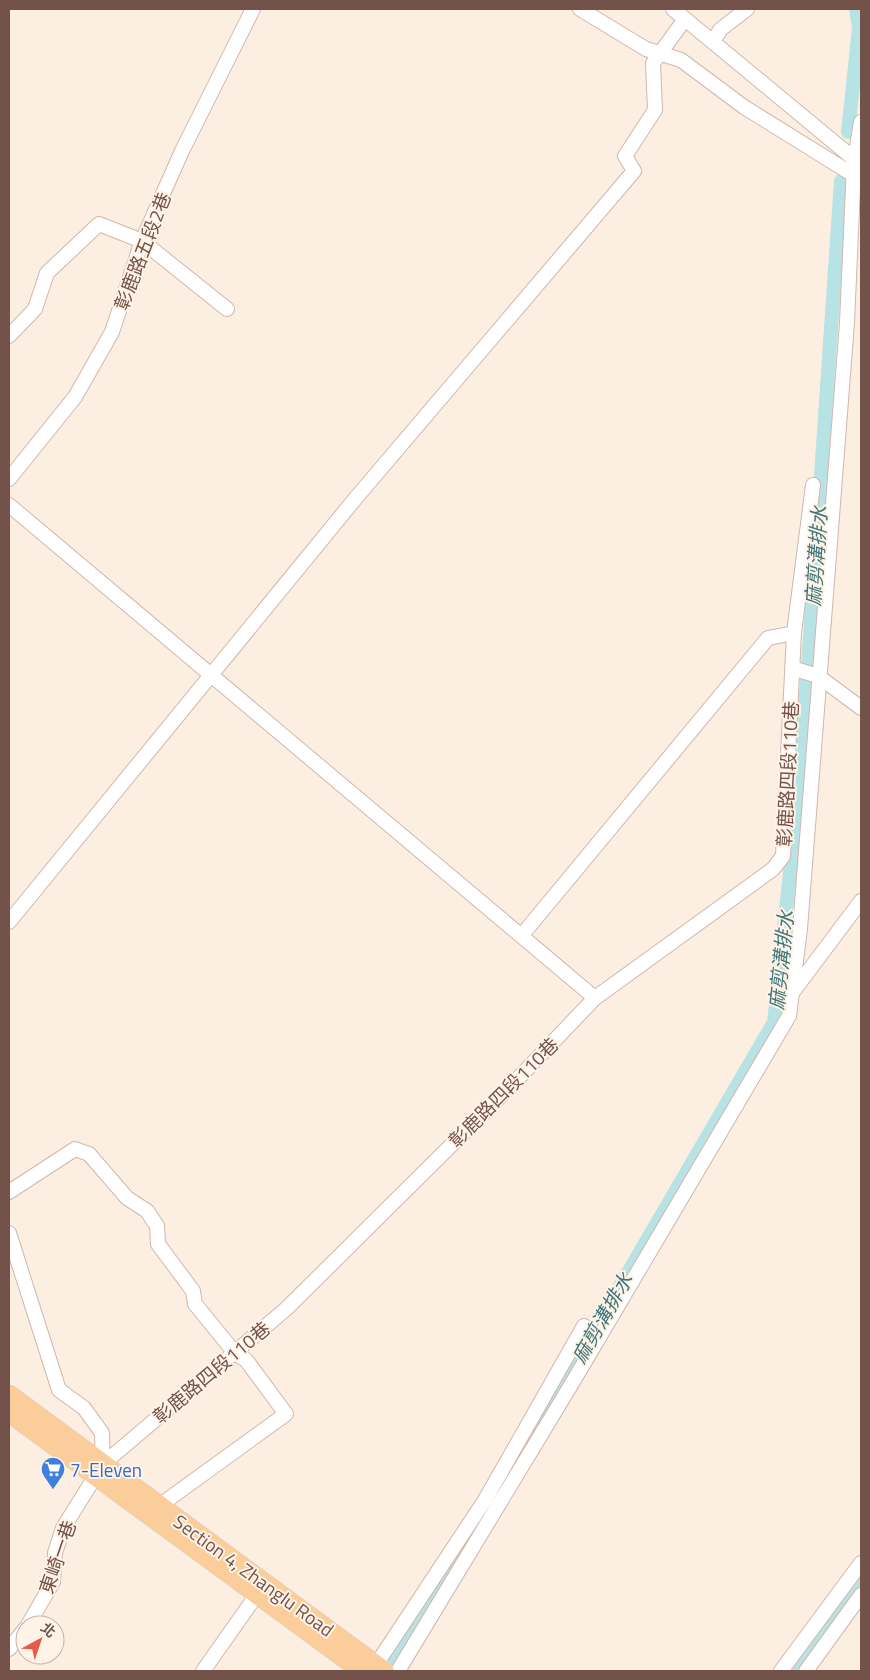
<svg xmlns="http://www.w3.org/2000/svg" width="870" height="1680" font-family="'Titillium Web','Noto Sans TC',sans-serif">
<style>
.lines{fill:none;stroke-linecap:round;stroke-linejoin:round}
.canal{stroke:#b7e3e5;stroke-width:14}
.minor-casing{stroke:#cfb7ac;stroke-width:16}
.major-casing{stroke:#d8cfcc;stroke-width:19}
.minor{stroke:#fff;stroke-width:14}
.major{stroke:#fbcd9a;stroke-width:18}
.labels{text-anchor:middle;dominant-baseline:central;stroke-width:4;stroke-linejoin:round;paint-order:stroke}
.street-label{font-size:19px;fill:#735349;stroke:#fff3e8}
.shop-label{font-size:19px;fill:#366cbe;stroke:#fff3e8;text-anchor:start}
.water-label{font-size:20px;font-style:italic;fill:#3c7679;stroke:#fff3e8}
</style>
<rect width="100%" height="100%" fill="#fcefe2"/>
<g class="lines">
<path class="canal" d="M848 132 859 28 856 9
M538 1427 774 1022 801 769 841 181
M390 1665 471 1537
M792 1671 861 1577"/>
<defs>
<path id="minor" d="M580 9 646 49 681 60 744 107 860 179
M673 9 859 163
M713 41 721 29 747 9
M9 336 35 309 47 273 99 224 142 241 227 309
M9 479 75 397 112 332 142 241 182 151 253 9
M9 505 595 998
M792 668 818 676 861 708
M9 922 355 499 634 171 625 156 655 110 653 63 685 19
M522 935 768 638 794 633
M792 993 861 901
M9 1192 75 1149 89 1154 127 1198 147 1211 157 1226 158 1244 193 1291 195 1304 235 1353 246 1360 286 1414 159 1506
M9 1233 59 1390 84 1408 102 1433 103 1464
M28 1625 53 1582 55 1553 63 1528 103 1464 286 1309 508 1089 595 998 773 869 783 856 794 633 813 485
M9 1649 25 1629
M203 1671 263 1586
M372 1671 485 1500 584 1326 599 1336
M398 1671 571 1385 789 1016 800 929 847 323 854 164 861 122
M781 1671 861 1563
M806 1671 861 1595"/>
<path id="major" d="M9 1394 385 1671
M9 1413 361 1671"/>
</defs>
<use href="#minor" class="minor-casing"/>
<use href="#major" class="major-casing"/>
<use href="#minor" class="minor"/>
<use href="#major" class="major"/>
</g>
<defs>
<symbol id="supermarket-pin" viewBox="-11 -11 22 30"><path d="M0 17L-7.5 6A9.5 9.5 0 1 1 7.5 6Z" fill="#3f7fe0" stroke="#fff3e8"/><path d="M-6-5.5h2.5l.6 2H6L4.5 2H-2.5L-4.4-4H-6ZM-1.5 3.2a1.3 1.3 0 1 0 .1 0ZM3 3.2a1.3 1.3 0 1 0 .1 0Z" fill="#fff"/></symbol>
</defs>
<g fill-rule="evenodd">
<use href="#supermarket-pin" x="39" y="1455" width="28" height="38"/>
</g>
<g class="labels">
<g class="street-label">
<text transform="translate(142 251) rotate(-69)">彰鹿路五段2巷</text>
<text transform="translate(787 774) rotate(-87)">彰鹿路四段110巷</text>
<text transform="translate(503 1092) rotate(-45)">彰鹿路四段110巷</text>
<text transform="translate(211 1372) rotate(-40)">彰鹿路四段110巷</text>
<text transform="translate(57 1557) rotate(-71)">東崎一巷</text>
<text transform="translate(254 1575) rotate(36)">Section 4, Zhanglu Road</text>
</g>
<g class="shop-label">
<text x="70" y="1469">7-Eleven</text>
</g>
<g class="water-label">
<text transform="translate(816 556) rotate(-86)">麻剪溝排水</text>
<text transform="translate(781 960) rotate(-84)">麻剪溝排水</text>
<text transform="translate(602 1318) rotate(-60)">麻剪溝排水</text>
</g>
</g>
<rect width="870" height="1680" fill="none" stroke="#735349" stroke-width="20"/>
<g transform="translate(40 1640) rotate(40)"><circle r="24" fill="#fff3e8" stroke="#c7b3a8"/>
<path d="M0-4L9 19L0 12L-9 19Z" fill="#e65a47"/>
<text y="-8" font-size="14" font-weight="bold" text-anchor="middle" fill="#735349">北</text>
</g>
</svg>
